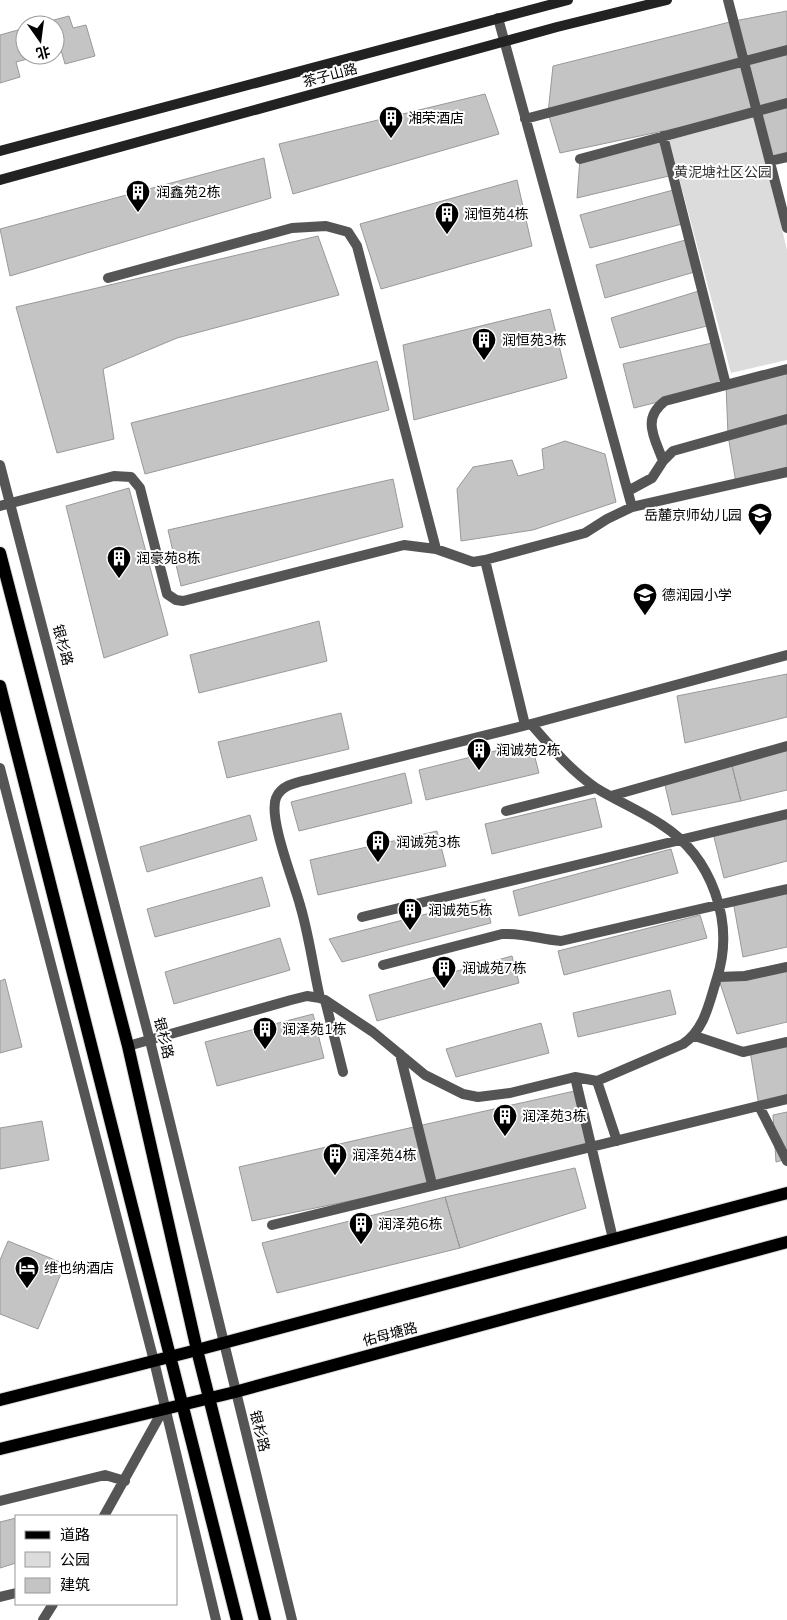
<svg xmlns="http://www.w3.org/2000/svg" width="787" height="1620" font-family="Mulish,'Noto Sans SC',sans-serif">
<style>
.green{fill:#dcdcdc}
.building{fill:#c4c4c4;stroke:#999}
.lines{fill:none;stroke-linecap:round;stroke-linejoin:round}
.primary-casing{stroke:#dbdbdb;stroke-width:14}
.minor{stroke:#555;stroke-width:10}
.tertiary{stroke:#555;stroke-width:10}
.secondary{stroke:#222;stroke-width:10}
.primary{stroke:#000;stroke-width:12}
.labels{text-anchor:middle;dominant-baseline:central;stroke-width:4;stroke-linejoin:round;paint-order:stroke}
.street-label{font-size:14px;fill:#000;stroke:#fff}
.poi-label{font-size:14px;fill:#000;stroke:#fff;text-anchor:start}
.park-label{font-size:14px;fill:#333;stroke:#fff}
</style>
<rect width="100%" height="100%" fill="#fff"/>
<path class="green" d="M755 117 787 250V360L731 373 669 140Z"/>
<path class="building" d="M787 11V50L744 61 734 21Z
M69 16 73 28 86 25 95 56 65 64 61 50 55 52V25H35Z
M734 21 744 61 548 113 553 66Z
M25 28V55H43L16 62 20 77 0 83V35Z
M787 50V103L757 111 744 61Z
M744 61 757 111 560 153 548 113Z
M485 94 499 134 293 194 279 144Z
M787 103V157L770 161 757 111Z
M663 136 673 175 577 198 580 159Z
M264 158 271 198 10 276 0 229Z
M517 180 532 246 381 289 360 224Z
M677 189 686 223 590 248 580 215Z
M318 236 339 295 177 338 103 369 114 439 57 453 16 307Z
M689 239 698 271 605 298 596 265Z
M702 290 711 325 620 348 611 318Z
M550 309 567 378 414 420 403 345Z
M716 342 726 385 634 408 623 364Z
M377 361 389 410 145 474 131 423Z
M787 369V419L728 435 726 385Z
M787 423V472L736 483 728 435Z
M565 441 605 454 616 502 533 530 461 541 457 489 473 467 512 460 518 476 544 469 542 449Z
M393 479 403 527 181 586 168 530Z
M129 488 168 635 104 658 66 506Z
M319 621 327 661 199 693 190 655Z
M787 674V717L685 743 677 696Z
M341 713 349 749 227 778 218 742Z
M531 742 539 773 426 800 419 770Z
M787 746V790L741 801 731 762Z
M731 762 741 801 672 815 664 781Z
M405 773 412 803 299 831 291 802Z
M595 798 602 827 492 854 485 824Z
M787 814V861L724 878 713 833Z
M250 815 257 840 147 872 140 847Z
M437 831 446 866 318 895 310 860Z
M671 849 678 873 519 916 513 891Z
M262 877 270 906 155 937 147 909Z
M787 889V947L743 957 733 901Z
M485 899 491 923 342 962 329 939Z
M700 915 707 938 564 975 558 951Z
M280 938 290 970 174 1004 165 972Z
M512 956 519 983 377 1021 369 995Z
M787 963V1022L737 1034 718 977Z
M5 979 22 1047 0 1053V981Z
M670 990 676 1014 578 1037 573 1013Z
M313 1014 324 1058 217 1086 205 1042Z
M541 1023 549 1053 456 1077 446 1049Z
M787 1042V1099L759 1106 750 1051Z
M579 1090 593 1147 432 1184 418 1126Z
M787 1112V1159L776 1162 773 1115Z
M42 1121 49 1160 0 1169V1128Z
M418 1126 432 1184 252 1221 239 1167Z
M575 1168 586 1208 460 1248 445 1197Z
M445 1197 460 1248 277 1293 262 1243Z
M8 1241 65 1264 38 1329 0 1314V1260Z
M16 1518V1563L0 1568V1522Z"/>
<g class="lines">
<defs>
<path id="primary" d="M0 553 128 1046 197 1350 265 1620
M0 686 237 1620
M0 1400 197 1350 787 1193
M0 1449 235 1392 787 1242"/>
</defs>
<use href="#primary" class="primary-casing"/>
<path class="minor" d="M728 0 787 228
M498 18 632 507
M525 119 787 50
M663 136 726 385
M580 159 787 103
M770 161 787 157
M108 278 292 228 326 226 348 232 357 246 436 549
M663 461C655 438 641 419 665 401L787 369
M628 491 652 478 663 461 673 451 787 419
M0 506 114 476 131 477 140 488 167 594 176 600 183 601 404 545 436 549 473 562 485 560 585 533 607 519 632 507 787 472
M485 560 525 725
M611 796 787 746
M506 811 596 788
M362 917 787 814
M383 965 502 934C522 933 541 939 561 941L787 889
M718 977 745 976 787 967
M325 1000 373 1032 425 1075 463 1094 478 1097 510 1093 575 1077 597 1081 683 1044C705 1029 709 1003 717 978 735 922 712 857 662 825 641 811 617 801 596 788 570 770 551 747 531 724
M695 1036 743 1052 787 1042
M128 1046 291 1000 307 996 320 998
M400 1054 432 1184
M343 1072 325 1000 320 998C313 967 309 935 300 905 294 882 268 818 276 798 282 783 301 782 315 778L531 724 787 655
M575 1077 613 1239
M597 1081 617 1141
M759 1106 787 1161
M272 1225 787 1099
M0 1501 105 1475 125 1481
M104 1516 163 1410
M0 1597 16 1593
M43 1620 53 1604"/>
<path class="tertiary" d="M0 465 150 1041 292 1620
M0 768 154 1361 216 1620"/>
<path class="secondary" d="M0 151 568 0
M0 180 557 27 667 0"/>
<use href="#primary" class="primary"/>
</g>
<defs>
<symbol id="building-pin" viewBox="-11 -11 22 30"><path d="M0 17L-7.5 6A9.5 9.5 0 1 1 7.5 6Z" fill="#000" stroke="#fff"/><path d="M-4-6H4V6H1V3H-1V6H-4ZM-2.5-4.3h1.7v1.8h-1.7ZM.8-4.3h1.7v1.8H.8ZM-2.5-1h1.7V.8h-1.7ZM.8-1h1.7V.8H.8Z" fill="#fff"/></symbol>
<symbol id="school-pin" viewBox="-11 -11 22 30"><path d="M0 17L-7.5 6A9.5 9.5 0 1 1 7.5 6Z" fill="#000" stroke="#fff"/><path d="M0-5L7-2L0 1L-7-2ZM-4 1L0 2.5L4 1V4Q0 6-4 4Z" fill="#fff"/></symbol>
<symbol id="hotel-pin" viewBox="-11 -11 22 30"><path d="M0 17L-7.5 6A9.5 9.5 0 1 1 7.5 6Z" fill="#000" stroke="#fff"/><path d="M-6-4.5h1.5V1H6V5H4.5V3h-9V5H-6ZM-4 0a1.8 1.8 0 1 1 3.6 0ZM.5 0V-2.5h3Q6-2.5 6 0Z" fill="#fff"/></symbol>
</defs>
<g fill-rule="evenodd">
<use href="#building-pin" x="377" y="104" width="28" height="38"/>
<use href="#building-pin" x="124" y="178" width="28" height="38"/>
<use href="#building-pin" x="433" y="200" width="28" height="38"/>
<use href="#building-pin" x="470" y="326" width="28" height="38"/>
<use href="#school-pin" x="746" y="501" width="28" height="38"/>
<use href="#building-pin" x="105" y="544" width="28" height="38"/>
<use href="#school-pin" x="631" y="581" width="28" height="38"/>
<use href="#building-pin" x="465" y="736" width="28" height="38"/>
<use href="#building-pin" x="364" y="828" width="28" height="38"/>
<use href="#building-pin" x="396" y="896" width="28" height="38"/>
<use href="#building-pin" x="430" y="954" width="28" height="38"/>
<use href="#building-pin" x="251" y="1015" width="28" height="38"/>
<use href="#building-pin" x="491" y="1102" width="28" height="38"/>
<use href="#building-pin" x="321" y="1141" width="28" height="38"/>
<use href="#building-pin" x="347" y="1210" width="28" height="38"/>
<use href="#hotel-pin" x="13" y="1254" width="28" height="38"/>
</g>
<g class="labels">
<g class="street-label">
<text transform="translate(330 75) rotate(-15)">茶子山路</text>
<text transform="translate(63 645) rotate(75)">银杉路</text>
<text transform="translate(164 1038) rotate(76)">银杉路</text>
<text transform="translate(390 1334) rotate(-15)">佑母塘路</text>
<text transform="translate(260 1431) rotate(76)">银杉路</text>
</g>
<g class="poi-label">
<text x="408" y="118">湘荣酒店</text>
<text x="156" y="192">润鑫苑2栋</text>
<text x="464" y="214">润恒苑4栋</text>
<text x="502" y="340">润恒苑3栋</text>
<text x="742" y="515" text-anchor="end">岳麓京师幼儿园</text>
<text x="136" y="558">润豪苑8栋</text>
<text x="662" y="595">德润园小学</text>
<text x="496" y="750">润诚苑2栋</text>
<text x="396" y="842">润诚苑3栋</text>
<text x="428" y="910">润诚苑5栋</text>
<text x="462" y="968">润诚苑7栋</text>
<text x="282" y="1029">润泽苑1栋</text>
<text x="522" y="1116">润泽苑3栋</text>
<text x="352" y="1155">润泽苑4栋</text>
<text x="378" y="1224">润泽苑6栋</text>
<text x="44" y="1268">维也纳酒店</text>
</g>
<g class="park-label">
<text x="723" y="172">黄泥塘社区公园</text>
</g>
</g>
<rect x="15" y="1515" width="162" height="90" fill="#ffffff" stroke="#999999"/>
<rect x="25" y="1531" width="25" height="8" fill="#000000" stroke="#999999"/>
<text x="60" y="1540" font-size="15" fill="#000000">道路</text>
<rect x="25" y="1552" width="25" height="15" fill="#dcdcdc" stroke="#999999"/>
<text x="60" y="1565" font-size="15" fill="#000000">公园</text>
<rect x="25" y="1578" width="25" height="15" fill="#c4c4c4" stroke="#999999"/>
<text x="60" y="1590" font-size="15" fill="#000000">建筑</text>
<g transform="translate(40 40) rotate(166)"><circle r="24" fill="#ffffff" stroke="#999999"/>
<path d="M0-4L9 19L0 12L-9 19Z" fill="#000000"/>
<text y="-8" font-size="14" font-weight="bold" text-anchor="middle" fill="#000000">北</text>
</g>
</svg>
